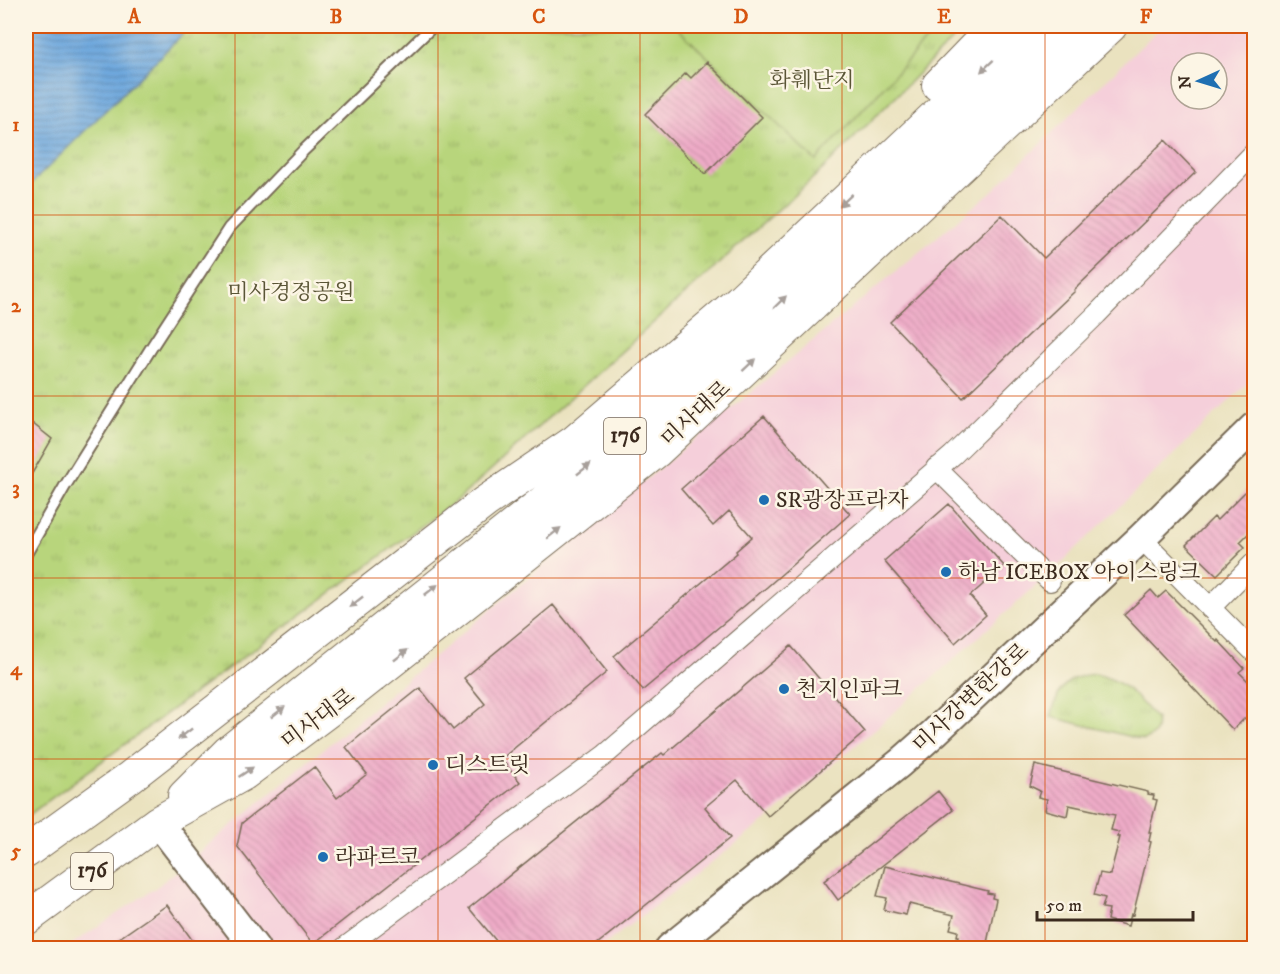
<svg xmlns="http://www.w3.org/2000/svg" width="1280" height="974" font-family="'IM FELL DW Pica','Noto Serif KR',serif">
<style>
.built{fill:#f5cfda;fill-rule:evenodd}
.grass{fill:url(#grass-tufts);stroke:#7a804d;stroke-width:1.5}
.garden{fill:#b8d57c;stroke:#7a804d;stroke-width:1.5}
.water{fill:url(#water-rules);stroke:#54697e;stroke-width:1.5}
.building{fill:url(#building-back-hatch)}
.lines{fill:none;stroke-linecap:round;stroke-linejoin:round}
.lane-casing{stroke:#786a56;stroke-width:14}
.street-casing{stroke:#786a56;stroke-width:22}
.secondary-casing{stroke:#786a56;stroke-width:32}
.primary-casing{stroke:#786a56;stroke-width:34}
.lane{stroke:#fff;stroke-width:10}
.street{stroke:#fff;stroke-width:20}
.secondary{stroke:#fff;stroke-width:28}
.primary{stroke:#fff;stroke-width:32}
.oneway{fill:#a79f9a}
.grid{fill:none;stroke:#d7540e;stroke-width:1.5;stroke-opacity:0.55}
.poi-dot{fill:#1f6fb2;stroke:#fcf5e5;stroke-width:2}
.labels{text-anchor:middle;dominant-baseline:central;stroke-width:5;stroke-linejoin:round;paint-order:stroke}
.shield{fill:#fcf5e5;stroke:#75675a;stroke-width:1.5}
.shield-label{font-size:21px;font-weight:bold;fill:#3b2a1e}
.park-label{font-size:22px;fill:#5a5536;stroke:#fcf5e5}
.street-label{font-size:22px;fill:#3b2a1e;stroke:#fcf5e5}
.poi-label{font-size:22px;fill:#3b2a1e;stroke:#fcf5e5;text-anchor:start}
.neatline{fill:none;stroke:#d7540e;stroke-width:2}
.grid-label{font-size:20px;text-anchor:middle;font-weight:bold;fill:#d7540e}
</style>
<defs>
<pattern id="grass-tufts" width="24" height="20" patternUnits="userSpaceOnUse" patternTransform="scale(1.5)"><rect width="24" height="20" fill="#b8d57c"/><path d="M3 7l-1-3M5 7V3M7 7l1-3M15 17l-1-3M17 17v-4M19 17l1-3" fill="none" stroke="#9fb76b"/></pattern>
<pattern id="water-rules" width="6" height="5" patternUnits="userSpaceOnUse" patternTransform="scale(1.5)"><rect width="6" height="5" fill="#6ea8de"/><path d="M0 2.5h6" fill="none" stroke="#5c89b3"/></pattern>
<pattern id="building-back-hatch" width="6" height="6" patternUnits="userSpaceOnUse" patternTransform="scale(1.5)"><rect width="6" height="6" fill="#eeabc7"/><path d="M-1 5l2 2M0 0l6 6M5-1l2 2" fill="none" stroke="#cd93aa"/></pattern>
</defs>
<rect width="100%" height="100%" fill="#fcf5e5"/>
<filter id="ink" filterUnits="userSpaceOnUse"><feTurbulence type="fractalNoise" baseFrequency=".0167" numOctaves="2"/><feDisplacementMap in="SourceGraphic" scale="12" xChannelSelector="R" yChannelSelector="G"/><feConvolveMatrix kernelMatrix="1 2 1 2 8 2 1 2 1" color-interpolation-filters="sRGB"/></filter>
<filter id="wash" filterUnits="userSpaceOnUse"><feTurbulence type="fractalNoise" baseFrequency=".008" numOctaves="4" result="noise"/><feDisplacementMap in="SourceGraphic" scale="24" xChannelSelector="R" yChannelSelector="G"/><feGaussianBlur stdDeviation="1.35" result="paint"/><feColorMatrix in="noise" values="0 0 0 0 0 0 0 0 0 0 0 0 0 0 0 0 0 1.4 0 .05"/><feComposite in="paint" operator="in"/></filter>
<g filter="url(#wash)">
<rect width="100%" height="100%" fill="#eae2bf"/>
<path class="built" d="M1162 26H1254V377L1057 567 873 731 768 819 600 948H66L158 886 236 822 991 192ZM1181 63H1217V99H1181Z"/>
<path class="grass" d="M26 26H966L823 169 461 497 26 817Z
M1095 674C1126 681 1136 697 1156 719 1158 730 1155 736 1144 740L1051 717C1058 689 1064 677 1095 674Z"/>
<path class="garden" d="M675 26H939L816 161Z"/>
<path class="water" d="M26 26H191L26 189Z"/>
<g id="blocks">
<path class="building" d="M707 62 762 117 705 174 645 114 686 73 691 78Z
M1165 140 1196 172 1074 290 1075 291 963 398 890 322 1002 215 1044 258Z
M764 416 850 514 767 587 643 690 614 656 737 553 736 551 752 537 729 511 713 526 681 489Z
M32 423 52 439 26 484V431Z
M1254 483V528L1240 542 1245 547 1217 575 1186 545 1214 517 1217 520Z
M949 504 1004 566 970 596 986 615 955 643 884 561Z
M1151 590 1158 598 1166 591 1217 642 1218 640 1244 668 1239 672 1254 687V709L1233 730 1124 615Z
M553 605 607 672 501 759 520 782 313 944 237 846 242 823 314 767 337 798 367 774 346 747 420 688 453 730 485 704 464 678Z
M791 646 865 732 768 816 737 780 705 807 730 838 592 948H502L469 908 662 753 664 755Z
M1035 765 1148 792V794L1154 795 1153 799 1157 800 1149 832H1151L1149 841 1151 842 1133 915 1131 914 1128 926 1107 920 1109 909 1102 908 1105 898 1094 895 1100 873 1110 875 1120 837H1118L1119 832 1111 830 1115 815 1069 805 1067 816 1045 810 1047 799 1038 797 1040 791 1030 786Z
M938 791 953 810 838 900 824 881Z
M885 866 988 891 987 893 993 894 992 898 996 899 986 948 957 946 959 936H957L958 931 950 929 954 915 909 904 906 915 884 910 887 898 877 896Z
M167 905 198 948H105Z"/>
</g>
</g>
<g filter="url(#ink)">
<use href="#blocks" fill-opacity="0" stroke="#786a56" stroke-width="1.5"/>
<g class="lines">
<defs>
<path id="lane" d="M26 554 65 486 153 345 229 228 303 151 433 26"/>
<path id="street" d="M936 468 1050 581
M1141 538 1254 652
M1210 608 1254 563
M344 948 605 755 953 455 1097 314 1254 153"/>
<path id="secondary" d="M158 822 255 948
M670 948 900 763 934 733 1141 538 1254 427"/>
<path id="primary" d="M938 85 995 26
M184 796 228 752 633 430 764 317 1071 26
M26 852 130 777 485 502 575 441 739 301 1030 26
M26 919 158 822 244 774 343 700 656 452 1111 26"/>
</defs>
<use href="#lane" class="lane-casing"/>
<use href="#street" class="street-casing"/>
<use href="#secondary" class="secondary-casing"/>
<use href="#primary" class="primary-casing"/>
<use href="#lane" class="lane"/>
<use href="#street" class="street"/>
<use href="#secondary" class="secondary"/>
<use href="#primary" class="primary"/>
</g>
<defs><path id="oneway-solid" d="M-6-.8H1V-3.2L6.5 0L1 3.2V.8H-6Z" transform="scale(1.5)"/></defs>
<g class="oneway">
<use href="#oneway-solid" transform="translate(987 66) rotate(137)"/>
<use href="#oneway-solid" transform="translate(846 200) rotate(137)"/>
<use href="#oneway-solid" transform="translate(780 302) rotate(-44)"/>
<use href="#oneway-solid" transform="translate(749 365) rotate(-43)"/>
<use href="#oneway-solid" transform="translate(584 469) rotate(-38)"/>
<use href="#oneway-solid" transform="translate(554 533) rotate(-38)"/>
<use href="#oneway-solid" transform="translate(431 590) rotate(-38)"/>
<use href="#oneway-solid" transform="translate(356 602) rotate(142)"/>
<use href="#oneway-solid" transform="translate(401 655) rotate(-38)"/>
<use href="#oneway-solid" transform="translate(278 712) rotate(-38)"/>
<use href="#oneway-solid" transform="translate(185 734) rotate(142)"/>
<use href="#oneway-solid" transform="translate(246 772) rotate(-34)"/>
</g>
</g>
<path class="grid" d="M235 26V948M438 26V948M640 26V948M842 26V948M1045 26V948M26 215H1254M26 396H1254M26 578H1254M26 759H1254"/>
<g class="poi-dot">
<circle cx="764" cy="500" r="6"/>
<circle cx="946" cy="572" r="6"/>
<circle cx="784" cy="689" r="6"/>
<circle cx="433" cy="765" r="6"/>
<circle cx="323" cy="857" r="6"/>
</g>
<g class="labels">
<g class="shield">
<rect x="604" y="418" width="42" height="36" rx="4.5"/>
<rect x="71" y="853" width="42" height="36" rx="4.5"/>
</g>
<g class="shield-label">
<text x="625" y="436">176</text>
<text x="92" y="871">176</text>
</g>
<g class="park-label">
<text x="812" y="80">화훼단지</text>
<text x="291" y="292">미사경정공원</text>
</g>
<g class="street-label">
<text transform="translate(696 414) rotate(-43)">미사대로</text>
<text transform="translate(971 698) rotate(-43)">미사강변한강로</text>
<text transform="translate(318 719) rotate(-37)">미사대로</text>
</g>
<g class="poi-label">
<text x="776" y="500">SR광장프라자</text>
<text x="958" y="572">하남 ICEBOX 아이스링크</text>
<text x="796" y="689">천지인파크</text>
<text x="445" y="765">디스트릿</text>
<text x="335" y="857">라파르코</text>
</g>
</g>
<rect width="1280" height="974" fill="none" stroke="#fcf5e5" stroke-width="66"/>
<g transform="translate(1199 81) rotate(266)"><circle r="28" fill="#fcf5e5" stroke="#afa495" stroke-width="1.5"/>
<path d="M0-4.5L10 22L0 15L-10 22Z" fill="#1f6fb2"/>
<text y="-9" font-size="16" font-weight="bold" text-anchor="middle" fill="#3b2a1e">N</text>
</g>
<path d="M1037 911v9h156v-9" fill="none" stroke="#3b2a1e" stroke-width="3"/>
<text x="1046" y="911" font-size="18" fill="#3b2a1e" stroke="#fcf5e5" stroke-width="4.5" paint-order="stroke">50 m</text>
<rect x="33" y="33" width="1214" height="908" class="neatline"/>
<g class="grid-label">
<text x="134" y="23">A</text>
<text x="336" y="23">B</text>
<text x="539" y="23">C</text>
<text x="741" y="23">D</text>
<text x="944" y="23">E</text>
<text x="1146" y="23">F</text>
<text x="16" y="131">1</text>
<text x="16" y="312">2</text>
<text x="16" y="494">3</text>
<text x="16" y="675">4</text>
<text x="16" y="857">5</text>
</g>
</svg>
